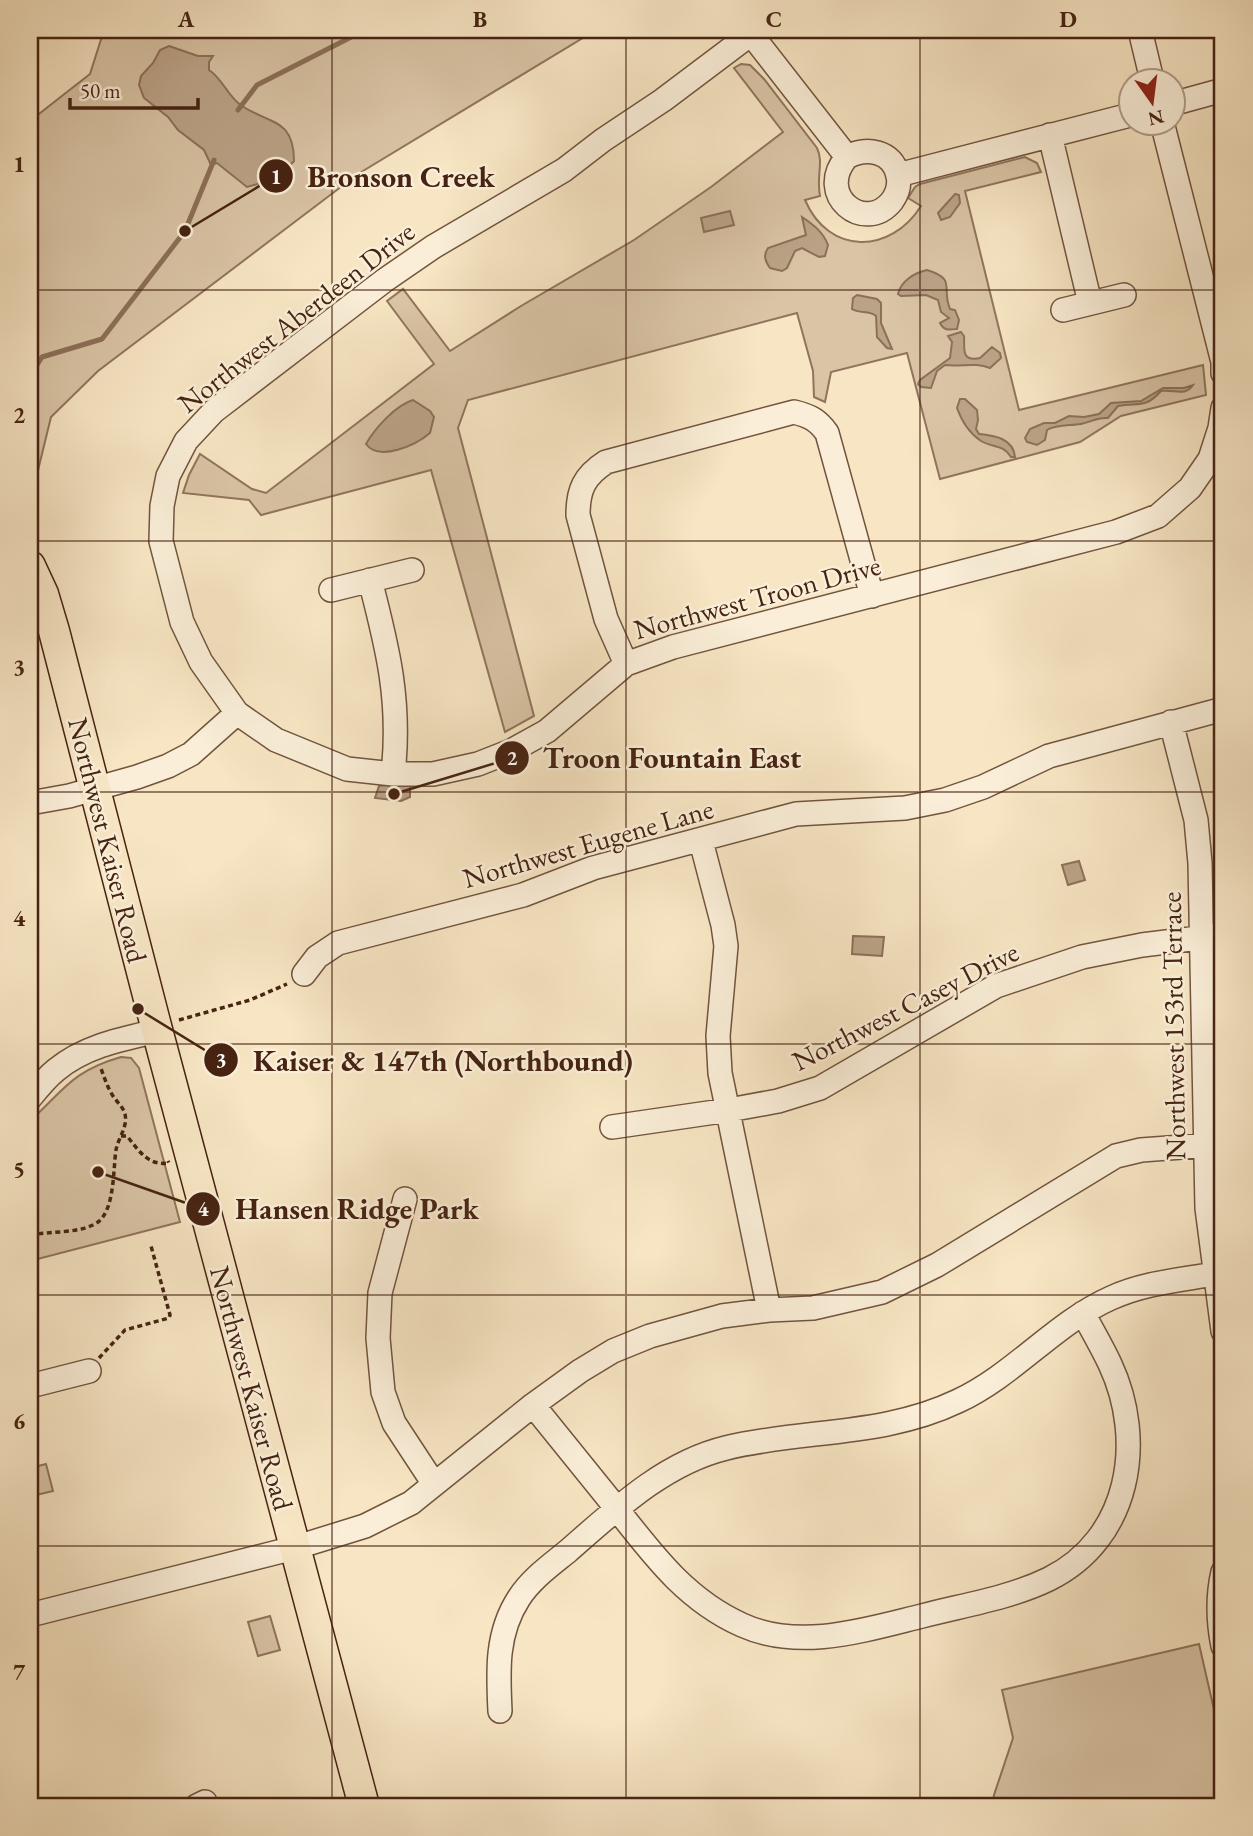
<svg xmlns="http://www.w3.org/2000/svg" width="1253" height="1836" font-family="'EB Garamond',serif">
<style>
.green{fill:#d9c4a5;stroke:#90745c;stroke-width:2}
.water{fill:#bba387;stroke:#8c7058;stroke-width:2}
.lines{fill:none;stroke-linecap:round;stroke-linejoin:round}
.stream{stroke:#8c7058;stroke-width:5}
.minor-casing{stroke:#72543e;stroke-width:26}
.major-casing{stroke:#462312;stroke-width:33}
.path{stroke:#462312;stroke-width:3.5;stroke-dasharray:5 3.5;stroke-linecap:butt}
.minor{stroke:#faeed8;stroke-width:23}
.major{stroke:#f7e5c3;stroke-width:30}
.grid{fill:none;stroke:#462312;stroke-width:2;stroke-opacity:0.55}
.labels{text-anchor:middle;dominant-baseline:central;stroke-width:5;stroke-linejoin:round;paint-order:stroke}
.street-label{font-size:28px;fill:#462312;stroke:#faeed8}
.leader{fill:none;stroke:#462312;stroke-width:2.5}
.callout-dot{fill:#462312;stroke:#faeed8;stroke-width:2.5}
.mark-label{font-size:21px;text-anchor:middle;font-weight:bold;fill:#fff}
.callout-label{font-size:30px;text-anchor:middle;font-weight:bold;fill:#462312;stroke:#faeed8;stroke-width:5;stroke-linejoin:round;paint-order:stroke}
.neatline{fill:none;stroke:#462312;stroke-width:2.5}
.grid-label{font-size:23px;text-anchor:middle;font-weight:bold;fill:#462312}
</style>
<rect width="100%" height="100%" fill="#f7e5c3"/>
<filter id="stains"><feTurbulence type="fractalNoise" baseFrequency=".00286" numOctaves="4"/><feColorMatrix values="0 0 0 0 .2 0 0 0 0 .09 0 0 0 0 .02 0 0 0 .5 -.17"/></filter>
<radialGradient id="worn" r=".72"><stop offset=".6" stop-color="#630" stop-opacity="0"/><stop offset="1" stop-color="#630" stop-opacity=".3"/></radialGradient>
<path class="green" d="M104 30H596L358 174 98 371 51 417 30 503V121L90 74Z
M741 64 750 65 764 79 817 148C824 162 816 177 820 196L805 200C829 256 891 254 921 206L908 198 915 187 920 184 1025 157 1037 163 1041 172 965 191 1019 410 1203 365 1206 395 1121 416 1080 442 940 479 907 353 831 372 825 402 814 397 813 371 797 313 468 400 458 428 534 716 505 732 431 470 261 515 249 500 183 493 189 475 200 454 252 489 266 493 434 364 387 301 403 289 450 351 521 306 634 240 711 187 783 132 734 68Z
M121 1057 131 1058 139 1068 180 1222 30 1261V1121C64 1090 72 1071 121 1057Z
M46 1464 53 1491 32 1496 30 1468Z
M270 1616 280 1650 258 1656 248 1622Z
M1199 1644 1223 1749V1806H992L994 1795 1013 1738 1002 1690Z"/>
<path class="water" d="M169 46 198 56H213L209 62V70C223 79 228 97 242 106 269 124 294 118 294 161L276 179 247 187 217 163 211 165 204 150 178 130 168 117 144 98 139 85 141 76 153 63 160 50Z
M955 194 959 195 960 203 950 217 941 220 938 213Z
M730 211 734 225 704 232 701 218Z
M802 217C814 225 823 232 828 245L825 256 819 257 802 248 795 251 787 268 782 271 770 268C765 261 763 255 768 248L806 235Z
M927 270C957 279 941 288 950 309L955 310 959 320 957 329C949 330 944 331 940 323L949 318 941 312 938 300 926 295 901 296 898 294C901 281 914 273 927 270Z
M857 295 877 299 881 303V323L892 349 887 348 877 337 876 316C869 310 860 314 852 309L853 298Z
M961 332 964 336C965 348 960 362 980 358L992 347 1000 353 1001 358 990 368C975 362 962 367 945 365L937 371 931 388 921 387 918 384 920 380 950 358 952 342 948 336Z
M1193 385C1185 397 1174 389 1161 391 1145 409 1139 402 1118 406L1108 418C1097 417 1091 422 1081 424 1070 426 1057 424 1047 430L1045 440 1037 445 1027 442 1025 438 1030 429 1044 423H1055L1069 416 1084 417 1099 414 1111 403 1141 401 1163 388H1184Z
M960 399H965L977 410 978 420 976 429 979 434C995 436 1013 438 1015 457H1011C1003 444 993 448 981 441 969 433 962 422 957 408Z
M413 400 430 411 434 417 430 433C416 445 379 462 366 444 375 428 396 405 413 400Z
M395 784 410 786V797L401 801 375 798 379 786Z
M1079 861 1085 880 1068 885 1062 865Z
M853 936 884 937 882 956 852 954Z"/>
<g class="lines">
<path class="stream" d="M238 110 257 85 365 30
M30 376 42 357 102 339 185 231 214 160"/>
<defs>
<path id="minor" d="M756 30 663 100 603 140 564 170 433 247 385 280 214 411 186 441 168 476 162 506 161 541 182 622 201 662 237 713 276 740 347 769 393 774H433L478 764 511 751 547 731 626 664 673 647 1116 532 1158 516 1190 488 1210 459 1220 428 1223 408
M1140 30 1152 80
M751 34 847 157C866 147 893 150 898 176 900 185 897 194 892 201 865 235 814 195 847 157
M1172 104 1223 90
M1162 122 1223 362V373
M1050 135 1090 303
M898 175 1130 115
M1063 310 1124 295
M370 580C388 649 401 702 393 774
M331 590 412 570
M626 664 606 619 578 515C578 490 584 476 606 462L794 412C810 416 818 420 827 433L872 596
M1171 722 1196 820 1200 863 1207 1208 1223 1331
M30 803 69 796 137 777 168 766 191 754 237 713
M701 841 723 925 726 946 718 1036 720 1073 769 1310
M304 974 317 957 338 943 523 895 593 868 796 814 905 808 945 800 983 787 1049 756 1223 709
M30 1098C38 1088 46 1078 56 1070 85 1046 122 1039 157 1031
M612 1127 729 1110 778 1101 820 1088 996 986 1082 957 1142 945 1223 935
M405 1199 380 1293 378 1338 383 1392 394 1423 434 1484
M30 1386 89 1371
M533 1405C560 1438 586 1471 613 1504 651 1552 684 1599 742 1625 799 1651 865 1630 922 1616 964 1605 1010 1598 1049 1579 1130 1539 1146 1441 1110 1364 1102 1347 1092 1330 1083 1313
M1223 1572C1217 1598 1218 1621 1223 1646
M30 1615 294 1548 365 1526 411 1503 533 1405 580 1371 613 1351 650 1336 722 1316 769 1310 813 1308 882 1292 937 1265 1116 1156 1141 1150 1223 1144
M500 1711C498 1671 496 1633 519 1598 531 1579 551 1565 568 1551 615 1510 664 1463 726 1448 803 1429 883 1437 958 1401 1014 1375 1055 1323 1111 1298 1143 1283 1180 1280 1214 1274
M197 1806 205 1802"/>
<path id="major" d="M30 566 43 594 54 631 156 1026 364 1806"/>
</defs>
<use href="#minor" class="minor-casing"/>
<use href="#major" class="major-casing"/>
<path class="path" d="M179 1020 250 1000 287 984
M121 1136H127C139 1151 148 1166 169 1163L168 1161
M30 1235C50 1231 81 1234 98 1222 115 1209 113 1169 116 1150 118 1138 128 1127 125 1114 123 1107 117 1102 113 1096 107 1087 104 1076 100 1066
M99 1358 125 1330 169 1318 170 1315 151 1246"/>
<use href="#minor" class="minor"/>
<use href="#major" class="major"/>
</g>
<path class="grid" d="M332 30V1806M626 30V1806M920 30V1806M30 290H1223M30 541H1223M30 792H1223M30 1044H1223M30 1295H1223M30 1546H1223"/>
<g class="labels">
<g class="street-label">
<text transform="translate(296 317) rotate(-38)">Northwest Aberdeen Drive</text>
<text transform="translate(757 597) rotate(-15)">Northwest Troon Drive</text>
<text transform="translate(108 840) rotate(76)">Northwest Kaiser Road</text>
<text transform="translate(588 843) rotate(-16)">Northwest Eugene Lane</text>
<text transform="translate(905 1006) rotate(-27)">Northwest Casey Drive</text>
<text transform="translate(1173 1026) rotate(-91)">Northwest 153rd Terrace</text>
<text transform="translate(252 1388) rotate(75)">Northwest Kaiser Road</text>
</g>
</g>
<path class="leader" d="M185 231L276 176M394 794L512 758M138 1009L221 1060M98 1172L203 1209"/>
<g class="callout-dot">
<circle cx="185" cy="231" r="7"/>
<circle cx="394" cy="794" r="7"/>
<circle cx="138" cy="1009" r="7"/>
<circle cx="98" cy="1172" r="7"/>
<circle cx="276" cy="176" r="18"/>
<circle cx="512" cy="758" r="18"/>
<circle cx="221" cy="1060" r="18"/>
<circle cx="203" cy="1209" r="18"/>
</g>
<g class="mark-label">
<text x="276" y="184">1</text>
<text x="512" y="765">2</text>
<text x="221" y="1067">3</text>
<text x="203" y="1216">4</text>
</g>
<g class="callout-label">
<text x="401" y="187">Bronson Creek</text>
<text x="672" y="768">Troon Fountain East</text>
<text x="443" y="1071">Kaiser &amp; 147th (Northbound)</text>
<text x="357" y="1219">Hansen Ridge Park</text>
</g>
<rect width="1253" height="1836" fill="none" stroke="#f7e5c3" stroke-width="77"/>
<g transform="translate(1152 102) rotate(166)"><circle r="33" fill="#faeed8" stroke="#b29d89" stroke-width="2"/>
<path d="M0-5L12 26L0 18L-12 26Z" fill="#8f2418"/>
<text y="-10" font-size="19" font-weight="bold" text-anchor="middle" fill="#462312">N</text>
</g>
<path d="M70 98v10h128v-10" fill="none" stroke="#462312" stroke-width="3.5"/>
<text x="80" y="98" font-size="21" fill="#462312" stroke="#faeed8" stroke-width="5" paint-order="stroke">50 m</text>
<rect x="38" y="38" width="1176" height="1760" class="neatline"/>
<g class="grid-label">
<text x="186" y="27">A</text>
<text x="480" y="27">B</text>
<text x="774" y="27">C</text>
<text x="1068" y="27">D</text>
<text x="19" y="172">1</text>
<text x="19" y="423">2</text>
<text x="19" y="675">3</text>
<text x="19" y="926">4</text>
<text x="19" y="1177">5</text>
<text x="19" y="1429">6</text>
<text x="19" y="1680">7</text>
</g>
<rect width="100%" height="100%" filter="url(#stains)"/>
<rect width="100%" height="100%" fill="url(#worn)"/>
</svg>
